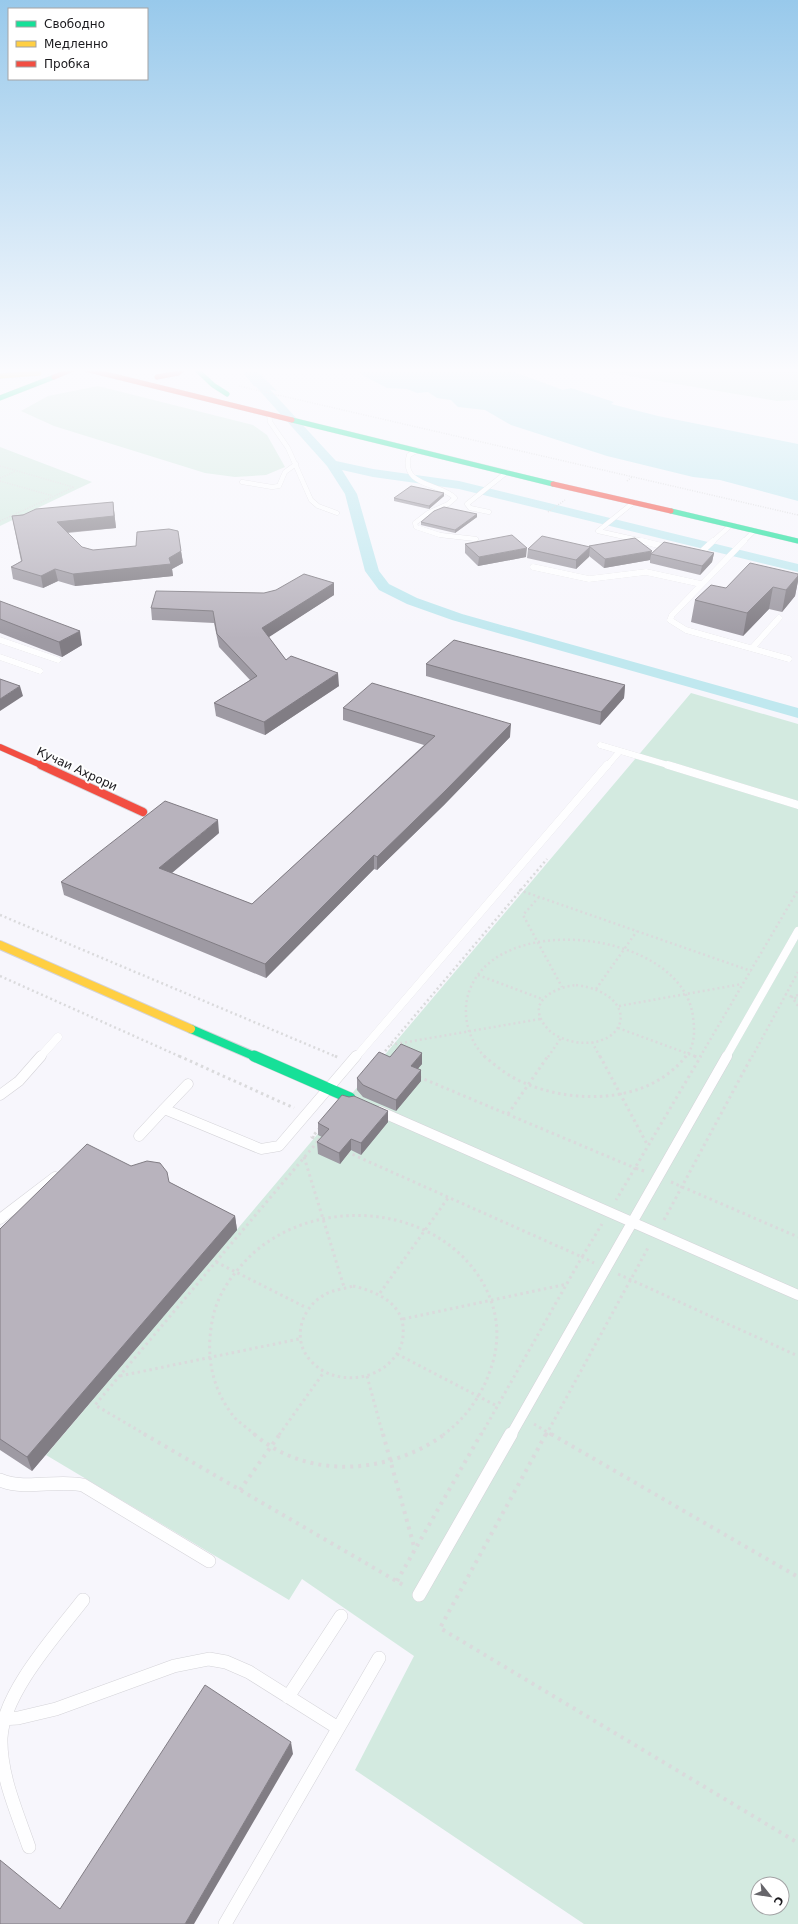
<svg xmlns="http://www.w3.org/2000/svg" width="798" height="1924" font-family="'DejaVu Sans',sans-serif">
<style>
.green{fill:#d3eae0;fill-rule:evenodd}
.water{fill:#c0e8ef}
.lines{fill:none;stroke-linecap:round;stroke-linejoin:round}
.canal{fill:#c0e8ef;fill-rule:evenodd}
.lane-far4-casing{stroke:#d4d3d8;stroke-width:5}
.lane-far3-casing{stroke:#d4d3d8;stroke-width:6}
.lane-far2-casing{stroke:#d4d3d8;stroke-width:8}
.lane-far1-casing{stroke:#d4d3d8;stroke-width:11}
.lane-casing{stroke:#d4d3d8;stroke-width:14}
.fast-far2-casing{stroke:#d4d3d8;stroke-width:5.5}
.fast-far1-casing{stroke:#d4d3d8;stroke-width:10}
.fast-casing{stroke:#d4d3d8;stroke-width:12}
.slow-far1-casing{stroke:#d4d3d8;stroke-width:5.5}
.slow-casing{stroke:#d4d3d8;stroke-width:10}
.jam-far2-casing{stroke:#d4d3d8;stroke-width:5.5}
.jam-far1-casing{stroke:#d4d3d8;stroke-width:7}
.jam-casing{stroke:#d4d3d8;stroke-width:10}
.path-far3{stroke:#dadadc;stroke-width:1.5;stroke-dasharray:1 1.5;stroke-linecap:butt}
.path-far2{stroke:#dadadc;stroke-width:2.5;stroke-dasharray:2 3;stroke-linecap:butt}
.path-far1{stroke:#dadadc;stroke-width:3;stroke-dasharray:2.5 3.5;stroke-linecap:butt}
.path{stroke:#dadadc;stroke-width:4;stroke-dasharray:3 5;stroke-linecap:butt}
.lane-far4{stroke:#fefeff;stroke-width:4.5}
.lane-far3{stroke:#fefeff;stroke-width:6}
.lane-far2{stroke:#fefeff;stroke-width:8}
.lane-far1{stroke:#fefeff;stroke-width:10}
.lane{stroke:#fefeff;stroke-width:13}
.fast-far2{stroke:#16e098;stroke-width:5}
.fast-far1{stroke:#16e098;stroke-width:8}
.fast{stroke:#16e098;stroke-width:11}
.slow-far1{stroke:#ffcf43;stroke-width:5}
.slow{stroke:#ffcf43;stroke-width:8}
.jam-far2{stroke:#f24e42;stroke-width:5}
.jam-far1{stroke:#f24e42;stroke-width:6}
.jam{stroke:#f24e42;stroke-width:8}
.jam-bridge-casing{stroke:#d2d2d6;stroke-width:5.5;stroke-linecap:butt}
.jam-bridge{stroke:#f24e42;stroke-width:5}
.wall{fill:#9e9aa3}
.shaded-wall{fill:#817d84}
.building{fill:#b8b3bd;stroke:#817d84}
.labels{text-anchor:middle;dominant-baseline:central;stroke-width:4;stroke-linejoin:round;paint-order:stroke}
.street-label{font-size:12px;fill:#1a191d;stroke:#fff}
</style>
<rect width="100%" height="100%" fill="#f7f6fc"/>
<path class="green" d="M588 369H798V400L777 401Z
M98 386 253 425 267 435 285 467 266 475 235 477 205 473 54 426 21 411 48 396Z
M0 447 92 482 0 526Z
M691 693 798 724V1924H584L355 1770 414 1656 302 1579 289 1600 46 1455ZM758 1884H782V1908H758Z"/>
<path class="water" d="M240 369H255L277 391 254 386Z
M351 369H507L563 390 571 388 614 402 611 404 658 416 798 444V501L720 480 693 477 607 456 511 425 485 410 458 407 451 400 437 398 428 392 417 393 407 389 387 388Z"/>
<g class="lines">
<path class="canal" d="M240 369H251L336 461 373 469 459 481 798 564V572L459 489 373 477 342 470 357 494 379 571 389 584 417 598 462 614 798 708V718L452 620 407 604 379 590 365 571 345 494 327 466Z"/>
<defs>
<path id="lane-far4" d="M269 414 270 422 288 448 311 500 318 506 337 513
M418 450 409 455C400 487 441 483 455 498L448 504 428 513 415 523 416 527 440 535 476 539
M242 482 272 487 279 486 285 472 296 464
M634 502 598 531 647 542
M489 512 470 508 467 504 507 472
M712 542 731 525
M743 542 754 531"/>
<path id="lane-far3" d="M642 541 670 548
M744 541 672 615 670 620 686 630 789 659
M693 554 698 555 713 541
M533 567 589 579 646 572 701 584
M0 640 58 660
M752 648 779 618
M0 657 40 671
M600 745 671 766
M607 766 620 751"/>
<path id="lane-far2" d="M668 765 798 805
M40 1057 58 1037
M356 1057 607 765
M726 1057 798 931"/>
<path id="lane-far1" d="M188 1084 164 1109 261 1149 279 1146 356 1056
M0 1095 19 1081 41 1056
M379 1111 798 1295
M139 1136 164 1109
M0 1219 55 1177
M511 1435 727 1056"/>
<path id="lane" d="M0 1480C27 1491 55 1479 83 1485L209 1561
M419 1595 511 1434
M288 1697 341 1616
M0 1719 18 1718 56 1709 174 1666 209 1659 226 1662 249 1672 338 1728
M29 1847C17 1812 0 1775 1 1738 3 1693 56 1635 83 1600
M225 1924 379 1658"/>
<path id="fast-far2" d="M196 369 213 385 227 394
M0 398 54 377
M292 420 553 484
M671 511 798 541"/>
<path id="fast-far1" d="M191 1029 256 1057"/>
<path id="fast" d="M254 1056 350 1098"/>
<path id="slow-far1" d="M0 376 39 373"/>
<path id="slow" d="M0 945 191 1029"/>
<path id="jam-far2" d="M85 369 292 420
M157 377 178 373 183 369
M553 484 671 511"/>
<path id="jam-far1" d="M0 747 43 766"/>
<path id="jam" d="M41 765 143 812"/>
</defs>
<use href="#lane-far4" class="lane-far4-casing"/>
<use href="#lane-far3" class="lane-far3-casing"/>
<use href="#lane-far2" class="lane-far2-casing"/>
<use href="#lane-far1" class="lane-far1-casing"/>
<use href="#lane" class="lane-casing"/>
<use href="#fast-far2" class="fast-far2-casing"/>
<use href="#fast-far1" class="fast-far1-casing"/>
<use href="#fast" class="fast-casing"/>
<use href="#slow-far1" class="slow-far1-casing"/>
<use href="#slow" class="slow-casing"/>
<use href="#jam-far2" class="jam-far2-casing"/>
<use href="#jam-far1" class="jam-far1-casing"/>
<use href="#jam" class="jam-casing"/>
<path class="path-far3" d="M239 386 798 515
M0 466 73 487
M0 478 16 471
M0 481 53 496
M627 481 632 477
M548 512 565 500
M0 521 74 487"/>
<path class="path-far2" d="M519 890 751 971
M539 897 523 915 562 987
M0 915 337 1057
M478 975 542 999
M0 976 181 1057
M576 985C642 994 629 1050 575 1042 565 1040 554 1036 548 1029 524 1003 552 988 576 985Z
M596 989 637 931
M785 994 798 999
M798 995 792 997 798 1006
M619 1006 742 984
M540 1019 390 1045 547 859
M618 1028 697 1057
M592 1042 600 1057
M382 1055 390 1045
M485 1057C470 1042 463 1020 467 999 487 907 683 929 693 1017 695 1032 695 1044 686 1057
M548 1057 561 1038
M700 1057 798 890
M752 1057 798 972"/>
<path class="path-far1" d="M179 1056 294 1108
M335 1056 337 1057
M484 1056C496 1066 508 1076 522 1082 574 1105 649 1104 686 1056
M600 1056 648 1146
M694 1056 699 1058
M419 1077 635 1168 616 1200
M508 1114 548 1056
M320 1128 312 1137 322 1141
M347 1152 582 1257 602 1224
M304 1157 344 1287
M644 1171 635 1168 701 1056
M671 1182 798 1237
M664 1220 752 1056
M216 1262 307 1308
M618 1274 798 1356
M353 1286C379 1292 406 1305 403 1335 403 1344 398 1354 392 1360 372 1383 331 1384 311 1361 291 1340 301 1308 324 1295 332 1290 344 1289 353 1286Z
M380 1293 448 1198
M403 1319 567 1284
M397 1354 497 1406
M120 1376 299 1339
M367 1376 383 1435
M534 1424 552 1435
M146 1435 95 1405 319 1140
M255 1435C249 1429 241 1424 235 1418 211 1389 205 1353 213 1317 217 1298 227 1282 240 1267 299 1196 425 1198 478 1275 495 1300 501 1329 494 1358 486 1389 469 1416 443 1435
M279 1435 324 1372
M481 1435 582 1257 594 1263
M546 1435 649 1246"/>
<path class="path" d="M144 1434 405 1586
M254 1434C308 1481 390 1474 445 1434
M383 1434 415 1550
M546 1434 440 1628 798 1843
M551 1434 798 1577
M240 1490 280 1434
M397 1581 481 1434"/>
<use href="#lane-far4" class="lane-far4"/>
<use href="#lane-far3" class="lane-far3"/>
<use href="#lane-far2" class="lane-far2"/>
<use href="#lane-far1" class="lane-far1"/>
<use href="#lane" class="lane"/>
<use href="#fast-far2" class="fast-far2"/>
<use href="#fast-far1" class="fast-far1"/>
<use href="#fast" class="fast"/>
<use href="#slow-far1" class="slow-far1"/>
<use href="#slow" class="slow"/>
<use href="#jam-far2" class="jam-far2"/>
<use href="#jam-far1" class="jam-far1"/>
<use href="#jam" class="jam"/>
<defs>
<path id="jam-bridge" d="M54 377 73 369"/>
</defs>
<use href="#jam-bridge" class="jam-bridge-casing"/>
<use href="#jam-bridge" class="jam-bridge"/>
</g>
<path class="wall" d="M444 496 429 509 394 501V498Z
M113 502 116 528 68 533 82 547 93 550 181 551 183 563 172 569 173 576 75 586 58 581 43 588 13 579 11 567 21 561 12 516Z
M477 514V517L455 533 421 525V522Z
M465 544 526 557 478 566 465 553Z
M589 546 651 554 714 553 712 562 700 575 650 563V560L604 568 589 556 576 569 527 558 528 549 589 547Z
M798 574V581L795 596 782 612 769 609 743 636 691 622 695 600 726 588Z
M334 583V595L268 637 286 660 339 686 265 735 216 716 214 703 250 680 219 647 214 623 152 620 151 608 264 593Z
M0 601 82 645 62 657 0 633Z
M426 664 625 685 624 698 600 725 426 676Z
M343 708 510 737 444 805 377 870 374 869 266 978 64 895 61 882 219 833 172 873 252 904 424 745 343 720Z
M390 1057 422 1064 418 1068 421 1081 396 1111 363 1097 357 1090V1078Z
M388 1122 361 1155 351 1150 340 1164 318 1154 317 1142 322 1137 318 1135V1123Z
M131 1166 169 1182 235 1216 237 1230 32 1471 0 1450V1229Z"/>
<path class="shaded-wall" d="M444 493V496L429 509V506Z
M113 502 116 528 59 533 57 522Z
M477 514V517L455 533V530Z
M590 547 589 557 576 569V560Z
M527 548 526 557 478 566 479 557Z
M181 551 183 563 172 569 173 576 75 586 73 574 169 558Z
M652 551 650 560 604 568 605 559Z
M714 553 712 562 700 575 702 566Z
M55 569 58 581 43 588 41 576Z
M798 576V581L795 596 782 612 786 590Z
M334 583V595L263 641 262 628Z
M773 587 769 609 743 636 747 613Z
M80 631 82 645 62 657 59 642Z
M338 673 339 686 265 735 264 722Z
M625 685 624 698 600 725 601 712Z
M20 686 23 696 0 711V699Z
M511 724 510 737 444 805 377 870V857Z
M218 820 219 833 161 882 159 868Z
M374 855V869L266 978 265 964Z
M422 1053V1064L411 1077V1066Z
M421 1070V1081L396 1111V1100Z
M388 1111V1122L361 1155V1143Z
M351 1139V1150L340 1164 339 1153Z
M235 1216 237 1230 32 1471 27 1457Z
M291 1742 293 1754 194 1924H185Z"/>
<path class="building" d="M411 486 444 493 429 506 394 498Z
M113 502 114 516 57 522 82 547 93 550 136 546 137 532 169 529 178 531 181 551 169 558 171 564 73 574 55 569 41 576 11 567 22 561 12 516 23 515 36 509Z
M444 507 477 514 455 530 421 522 434 511Z
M512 535 527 548 479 557 465 544Z
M542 536 590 547 576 560 528 549Z
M635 538 652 551 605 559 589 546Z
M664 542 714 553 702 566 651 554Z
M750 563 798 574V576L786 590 773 587 747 613 695 600 711 585 726 588Z
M304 574 334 583 262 628 286 660 291 656 338 673 264 722 214 703 257 676 217 634 213 611 151 608 156 591 264 593 276 590Z
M0 601 80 631 59 642 0 619Z
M454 640 625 685 601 712 426 664Z
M0 679 20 686 0 699Z
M372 683 511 724 445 791 377 857 374 855 265 964 61 882 165 801 218 820 159 868 252 904 435 736 343 708Z
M401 1044 422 1053 411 1066 421 1070 396 1100 363 1085 357 1078 379 1052 390 1057Z
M342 1095 349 1097 354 1096 388 1111 361 1143 351 1139 339 1153 317 1142 329 1129 318 1123Z
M87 1144 131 1166 147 1161 160 1163 167 1172 169 1182 235 1216 27 1457 0 1439V1229Z
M205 1685 291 1742 185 1924H0V1860L60 1909Z"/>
<linearGradient id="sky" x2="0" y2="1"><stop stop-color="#98c9eb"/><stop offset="0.58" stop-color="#fbfbfe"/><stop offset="1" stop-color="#fbfbfe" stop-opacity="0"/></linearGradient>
<rect width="798" height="639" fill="url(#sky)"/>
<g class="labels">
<g class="street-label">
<text transform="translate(77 769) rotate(25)">Кучаи Ахрори</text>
</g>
</g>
<rect x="8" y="8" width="140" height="72" fill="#ffffff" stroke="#a3a3a5"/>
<rect x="16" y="21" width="20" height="6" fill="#16e098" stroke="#a3a3a5"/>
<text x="44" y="28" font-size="12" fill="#1a191d">Свободно</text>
<rect x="16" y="41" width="20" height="6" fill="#ffcf43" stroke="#a3a3a5"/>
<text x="44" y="48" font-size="12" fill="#1a191d">Медленно</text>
<rect x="16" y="61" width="20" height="6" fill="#f24e42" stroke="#a3a3a5"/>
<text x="44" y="68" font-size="12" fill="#1a191d">Пробка</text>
<g transform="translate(770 1896) rotate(120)"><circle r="19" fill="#ffffff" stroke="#a3a3a5"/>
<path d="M0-3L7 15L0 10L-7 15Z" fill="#67666b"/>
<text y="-6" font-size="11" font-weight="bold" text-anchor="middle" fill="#1a191d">С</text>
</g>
</svg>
